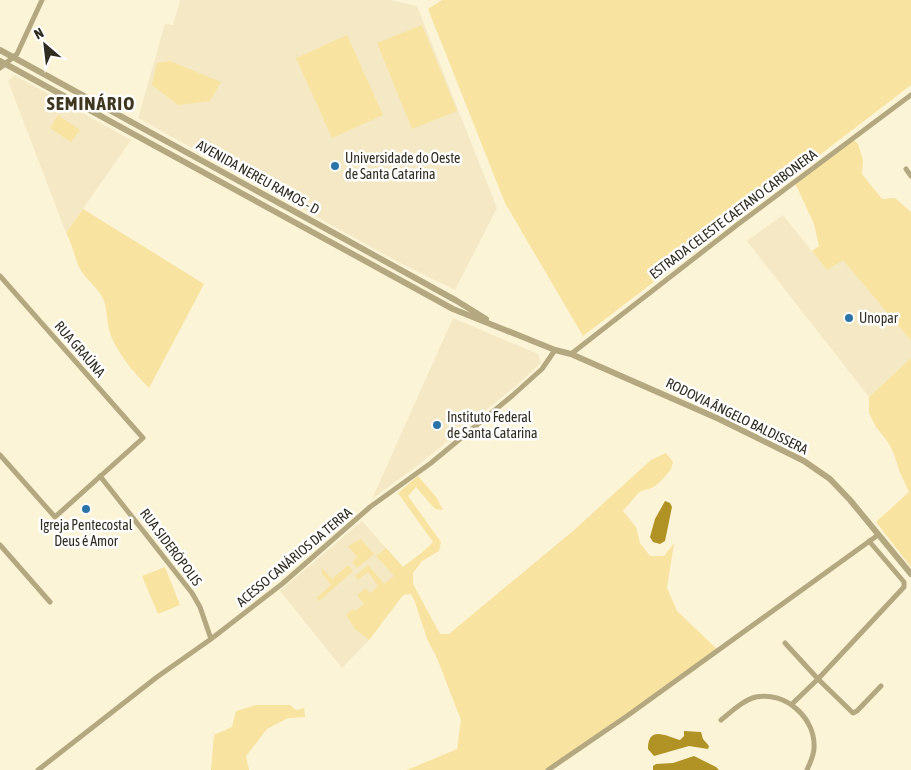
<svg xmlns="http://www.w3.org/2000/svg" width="911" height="770" font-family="'Asap Condensed',sans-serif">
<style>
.built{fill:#f5e9c5}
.green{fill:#f8e3a0}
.water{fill:#b09324}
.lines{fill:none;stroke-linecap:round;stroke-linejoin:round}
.minor{stroke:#b4a880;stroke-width:5}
.tertiary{stroke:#b4a880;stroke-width:6}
.poi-dot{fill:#2a74a8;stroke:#fff;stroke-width:2}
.labels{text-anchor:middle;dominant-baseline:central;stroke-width:5;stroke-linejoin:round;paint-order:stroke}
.poi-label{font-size:14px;fill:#2f2c21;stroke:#fff;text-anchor:start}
.street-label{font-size:14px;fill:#2f2c21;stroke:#fff}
.district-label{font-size:19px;font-weight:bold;letter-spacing:1px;fill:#3e361e;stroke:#fff}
</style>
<rect width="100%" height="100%" fill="#fcf4d6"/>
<path class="built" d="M180 0H391L417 6 497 208 455 290 398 262 138 118 165 24 173 25Z
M14 75 131 140 66 233 8 81Z
M783 215 827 270 843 259 911 341V358L869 397 747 241Z
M453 318 538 354 541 363 516 386 421 463 372 499Z
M362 521 403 567V595L369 640 342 668 280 591Z"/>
<path class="green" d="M442 0H911V85L583 336 505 203 428 9Z
M422 25 457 111 412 129 377 43Z
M347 35 383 115 332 138 296 58Z
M170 61 221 82 210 101 178 105 152 85 157 63Z
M58 115 80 130 71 142 50 128Z
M854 140 858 144 863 160 862 174 882 199 895 198 911 212V341L843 260 827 270 812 251 819 246 814 224 795 183Z
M83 209 204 284 149 388C133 372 116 352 109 330 107 321 107 312 105 304 102 290 86 280 80 269 74 257 73 245 66 233Z
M911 358V567L876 522 909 492 899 470 894 454 888 442 876 427 869 413V397Z
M666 453 673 462 671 469 664 478 654 487 639 492 623 511 636 527 640 543 650 556H664L674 543 667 588 677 611 718 650 548 770H407L457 749 461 720 437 658 427 639 415 602 411 594 403 595 369 640 355 629 346 615 353 609 355 611 364 604 357 595 366 588 370 593 378 586 368 572 358 580 355 576 368 565 384 584 394 576 376 556 386 548 403 567C414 558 424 552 433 542L398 493 418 476 437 498 443 510 435 509 416 487 408 496 441 542 439 551 422 561 413 573V584L440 634H449L573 531 651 460Z
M361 539 374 554 357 568 352 562 357 557 348 546Z
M348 565 353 571 319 601 316 598 331 585 322 574V568L332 579Z
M165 567 180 605 158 614 142 576Z
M256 705H291L293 708 297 710 304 708 305 717 288 718 267 729 246 756 249 770H211L214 735 232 727 236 711Z"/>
<path class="water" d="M665 501 670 503 672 507 665 541 660 544 653 542 650 537 655 519Z
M684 731 701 732 703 739 709 746 708 749 689 746 654 756 648 749C648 725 666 736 680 740L684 736Z
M694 756 716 767 719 770H653V766L656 764 673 763Z"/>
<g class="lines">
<path class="minor" d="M0 68 17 54 42 0
M906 169 911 176
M0 276 143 438 55 517 0 455
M571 354 737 225 911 95
M100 476 192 593 200 607 211 639
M0 545 50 602
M785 643 818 679 853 713 857 711 881 686
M792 704 818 679 904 587V582L869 541
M721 720C731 712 743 700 756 697 785 691 816 718 814 748 814 755 810 763 807 770
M38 770 157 677 211 639 282 584 370 507 431 463 513 395 542 369 555 350
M548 770 627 716 878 535"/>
<path class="tertiary" d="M0 50 332 232 457 301 486 319
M0 61 453 309 555 350 571 354 719 419 804 461 830 479 850 500 911 574"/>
</g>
<g class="poi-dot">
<circle cx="335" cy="166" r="5"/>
<circle cx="849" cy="318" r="5"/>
<circle cx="437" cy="425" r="5"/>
<circle cx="86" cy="509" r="5"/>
</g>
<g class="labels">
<g class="poi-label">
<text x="345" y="158">Universidade do Oeste<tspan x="345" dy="16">de Santa Catarina</tspan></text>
<text x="859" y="318">Unopar</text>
<text x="447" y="417">Instituto Federal<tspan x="447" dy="16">de Santa Catarina</tspan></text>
<text x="86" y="525" text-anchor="middle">Igreja Pentecostal<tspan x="86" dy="16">Deus é Amor</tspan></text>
</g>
<g class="street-label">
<text transform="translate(258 177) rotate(29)">AVENIDA NEREU RAMOS - D</text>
<text transform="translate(733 214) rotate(-37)">ESTRADA CELESTE CAETANO CARBONERA</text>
<text transform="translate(80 349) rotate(49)">RUA GRAÚNA</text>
<text transform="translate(737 416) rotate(26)">RODOVIA ÂNGELO BALDISSERA</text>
<text transform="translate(171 547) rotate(53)">RUA SIDERÓPOLIS</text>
<text transform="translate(294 557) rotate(-40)">ACESSO CANÁRIOS DA TERRA</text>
</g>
<g class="district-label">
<text x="91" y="103">SEMINÁRIO</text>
</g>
</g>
<g transform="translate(45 45) rotate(332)" stroke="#ffffff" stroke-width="4" paint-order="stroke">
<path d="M0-4L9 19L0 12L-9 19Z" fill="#2f2c21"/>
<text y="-8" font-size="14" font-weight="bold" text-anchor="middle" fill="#2f2c21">N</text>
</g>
</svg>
